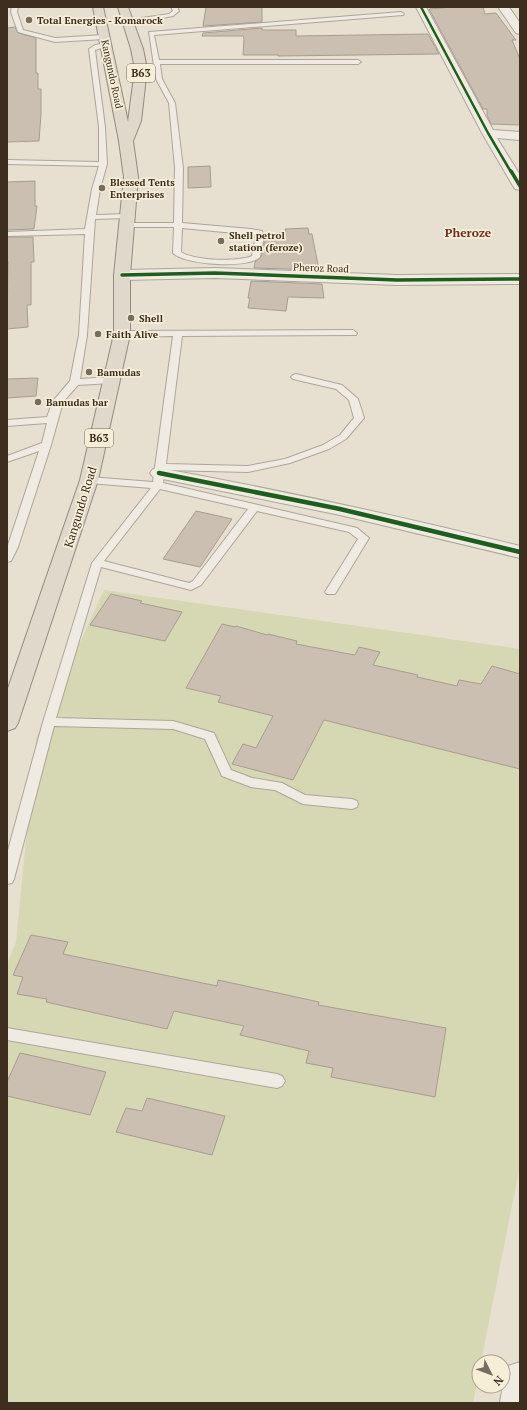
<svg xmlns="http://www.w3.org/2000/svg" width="527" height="1410" font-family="'PT Serif',serif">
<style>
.green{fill:#d6d7b3}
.building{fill:#cbbfb2;stroke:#a89c90}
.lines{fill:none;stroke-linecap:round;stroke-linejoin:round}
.service-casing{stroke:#ada599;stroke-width:2}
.minor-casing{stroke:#ada599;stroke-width:2}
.trunk-casing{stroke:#928b80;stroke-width:2}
.service{fill:#efebe3;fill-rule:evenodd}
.minor{fill:#efebe3;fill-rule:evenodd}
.trunk{fill:#e0d9cb;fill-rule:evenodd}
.cycleway-far2-casing{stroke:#f7eed8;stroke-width:4}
.cycleway-far1-casing{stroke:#f7eed8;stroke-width:5}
.cycleway-casing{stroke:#f7eed8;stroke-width:6}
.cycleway-far2{stroke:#1b5e20;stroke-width:2.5}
.cycleway-far1{stroke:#1b5e20;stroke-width:3.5}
.cycleway{stroke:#1b5e20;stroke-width:4.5}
.poi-dot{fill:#786c5e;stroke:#f7eed8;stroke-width:1.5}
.labels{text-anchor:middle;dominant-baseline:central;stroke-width:3.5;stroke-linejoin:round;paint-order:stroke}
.far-poi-label{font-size:10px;font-weight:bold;fill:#3d2e20;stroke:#f7eed8;text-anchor:start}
.far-street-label{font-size:10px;fill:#3d2e20;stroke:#f7eed8}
.shield{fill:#f7eed8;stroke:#756857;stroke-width:1}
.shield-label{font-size:11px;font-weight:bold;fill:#3d2e20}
.far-quarter-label{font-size:12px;font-weight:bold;fill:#6b2e1e;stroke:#f7eed8}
.street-label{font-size:12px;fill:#3d2e20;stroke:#f7eed8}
</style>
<rect width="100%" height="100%" fill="#e7e0d1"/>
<path class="green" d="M104 590 520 649V1165L481 1362H479V1373L473 1403H7V964L16 942 36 738Z"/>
<path class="building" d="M206 7H262V22L203 26Z
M453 7H483L485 14 496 13 516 40H512L520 59V125L491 124 487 115V109H483L429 9Z
M15 27 18 33 36 38V73H38V89H41V114L39 141 7 142V28Z
M262 28V30H296V36L428 34 439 54 278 56V55H243L244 38 243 36H202L203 33Z
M210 166 211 187 188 188V167Z
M35 181V206H37L34 229 7 230V182Z
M308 228 309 234H312L319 270 254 268 255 262 261 257 265 239H274L273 235H276V233L286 232 285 229Z
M7 237H33L34 262H31V305H27L28 327 7 329 8 261H7Z
M251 281 322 284 324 298 288 297 286 311 248 308 250 298H248Z
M38 378 36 396 7 398V379Z
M196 511 232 519 200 567 163 559Z
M111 594 142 601 140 603 182 612 165 641 90 625Z
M222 624 235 627 236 626 267 635 268 634 297 641 296 644 349 654 355 655 359 647 380 652 373 665 418 675 417 677 457 686 459 680 481 684 492 666 520 674V769L324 720 293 780 232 764 243 744 256 748 273 716 218 702 221 696 186 688Z
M31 935 68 942 63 954 217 986 218 980 319 1002 318 1005 446 1028 435 1097 331 1077 333 1068 306 1063 309 1051 240 1035 244 1026 174 1011 167 1029 46 1002 47 999 17 994 23 977 13 975Z
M20 1053 106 1072 90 1115 7 1096V1082Z
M147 1098 225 1116 212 1155 116 1132 126 1108 142 1111Z"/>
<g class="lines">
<defs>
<path id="service" d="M12 7H18L17 12 23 30 55 38 104 35 107 37 104 39 55 42 18 32 11 12Z
M171 7H177L179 11 173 16 129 24 126 22 129 20 169 14 173 11Z
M401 12 404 14 403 15 154 35 159 60H358L361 62 358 64H160L162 79 175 103 183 168 182 223 251 229 262 231 264 236 260 257C249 269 184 265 173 253L174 227H122V223H174L175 168 169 103 156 79 149 32ZM182 228 256 235 252 256C237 262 195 261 181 252Z
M107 43 109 44V46L95 50 105 127 107 164 100 189 96 215 127 214 131 216 127 218 95 219 87 335 80 379 111 377 116 380 111 383 78 385 63 402 51 445 18 547 11 561 7 562V548L39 451 7 462V456L42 443 47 423 7 426V420L47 417 53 401 70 381 79 335 85 234 7 236V232L85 229 92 189 99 166 7 164V160L99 162V127L89 49 95 45Z
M353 330 357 333 356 335 182 336 166 464 248 466 285 459 323 445 340 435 354 418 349 400 336 389 293 379 291 377 293 375 296 374 342 385 358 399 364 418 346 439 329 449 290 463 248 472 165 470 163 483 357 528 369 538 335 594H327L325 592 358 539 349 532 257 511 201 585 191 590 101 567 56 718 173 721 214 733 231 770 252 778 282 783 305 795 352 799 357 801 358 804 357 807 352 809 303 804 275 790 251 787 222 776 205 739 173 729 54 726 14 879 12 883 7 884V854L43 722 92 563 151 488 89 483 84 480 89 477 153 482 173 336 122 337 118 334 122 331ZM160 489 248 509 193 581 189 583 104 561Z
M7 1028 277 1074 282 1076 285 1081 282 1086 277 1088 7 1040Z"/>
<path id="minor" d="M416 7H426L493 130 520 132V140L497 138 520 175V190L515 189 513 186 482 133Z
M498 7H509L520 23V34L516 33Z
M215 268 397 275 520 274V284L397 285 215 278 122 280 117 278 114 275 117 272 122 270Z
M159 468C280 490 400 516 520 546V558L340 515 153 477 150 473 153 469Z
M520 1362V1403H500L504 1378 508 1366Z"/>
<path id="trunk" d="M93 7H103L128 122 135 69 131 49 118 7H128L143 49 147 69 141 121 133 141 138 177 130 275V334L98 480 18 723 15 728 7 731V691L80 480 114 334V275L124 177 119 141Z"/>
</defs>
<use href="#service" class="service-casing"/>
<use href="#minor" class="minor-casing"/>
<use href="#trunk" class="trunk-casing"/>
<use href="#service" class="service"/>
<use href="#minor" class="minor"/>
<use href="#trunk" class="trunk"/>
<defs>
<path id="cycleway-far2" d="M421 7 488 133 511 172"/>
<path id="cycleway-far1" d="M511 171 520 186
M122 275 215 273 397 280 520 279"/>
<path id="cycleway" d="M159 473 340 509 520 552"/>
</defs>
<use href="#cycleway-far2" class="cycleway-far2-casing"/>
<use href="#cycleway-far1" class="cycleway-far1-casing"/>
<use href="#cycleway" class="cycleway-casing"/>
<use href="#cycleway-far2" class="cycleway-far2"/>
<use href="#cycleway-far1" class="cycleway-far1"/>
<use href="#cycleway" class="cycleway"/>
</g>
<g class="poi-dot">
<circle cx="29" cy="20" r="4"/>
<circle cx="102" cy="188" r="4"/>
<circle cx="221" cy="241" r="4"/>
<circle cx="131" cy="318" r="4"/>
<circle cx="98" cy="334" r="4"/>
<circle cx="89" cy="372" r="4"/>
<circle cx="38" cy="402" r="4"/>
</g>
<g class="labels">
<g class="far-poi-label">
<text x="37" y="20">Total Energies - Komarock</text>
<text x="110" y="182">Blessed Tents<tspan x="110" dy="12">Enterprises</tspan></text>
<text x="229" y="235">Shell petrol<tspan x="229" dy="12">station (feroze)</tspan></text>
<text x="139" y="318">Shell</text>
<text x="106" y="334">Faith Alive</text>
<text x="97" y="372">Bamudas</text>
<text x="46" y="402">Bamudas bar</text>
</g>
<g class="far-street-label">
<text transform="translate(112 74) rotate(78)">Kangundo Road</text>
<text transform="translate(321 268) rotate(2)">Pheroz Road</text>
</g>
<g class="shield">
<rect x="127" y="64" width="28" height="18" rx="3"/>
<rect x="85" y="429" width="28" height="18" rx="3"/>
</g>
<g class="shield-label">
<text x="141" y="73">B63</text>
<text x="99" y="438">B63</text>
</g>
<g class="far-quarter-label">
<text x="468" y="232">Pheroze</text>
</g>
<g class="street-label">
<text transform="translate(80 507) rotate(-73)">Kangundo Road</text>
</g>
</g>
<rect width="527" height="1410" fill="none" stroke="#3d2e20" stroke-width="16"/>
<g transform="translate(491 1374) rotate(132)"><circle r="19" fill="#f7eed8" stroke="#ada18e"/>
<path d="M0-3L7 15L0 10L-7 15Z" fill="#786c5e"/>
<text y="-6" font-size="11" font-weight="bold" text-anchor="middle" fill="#3d2e20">N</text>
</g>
</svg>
